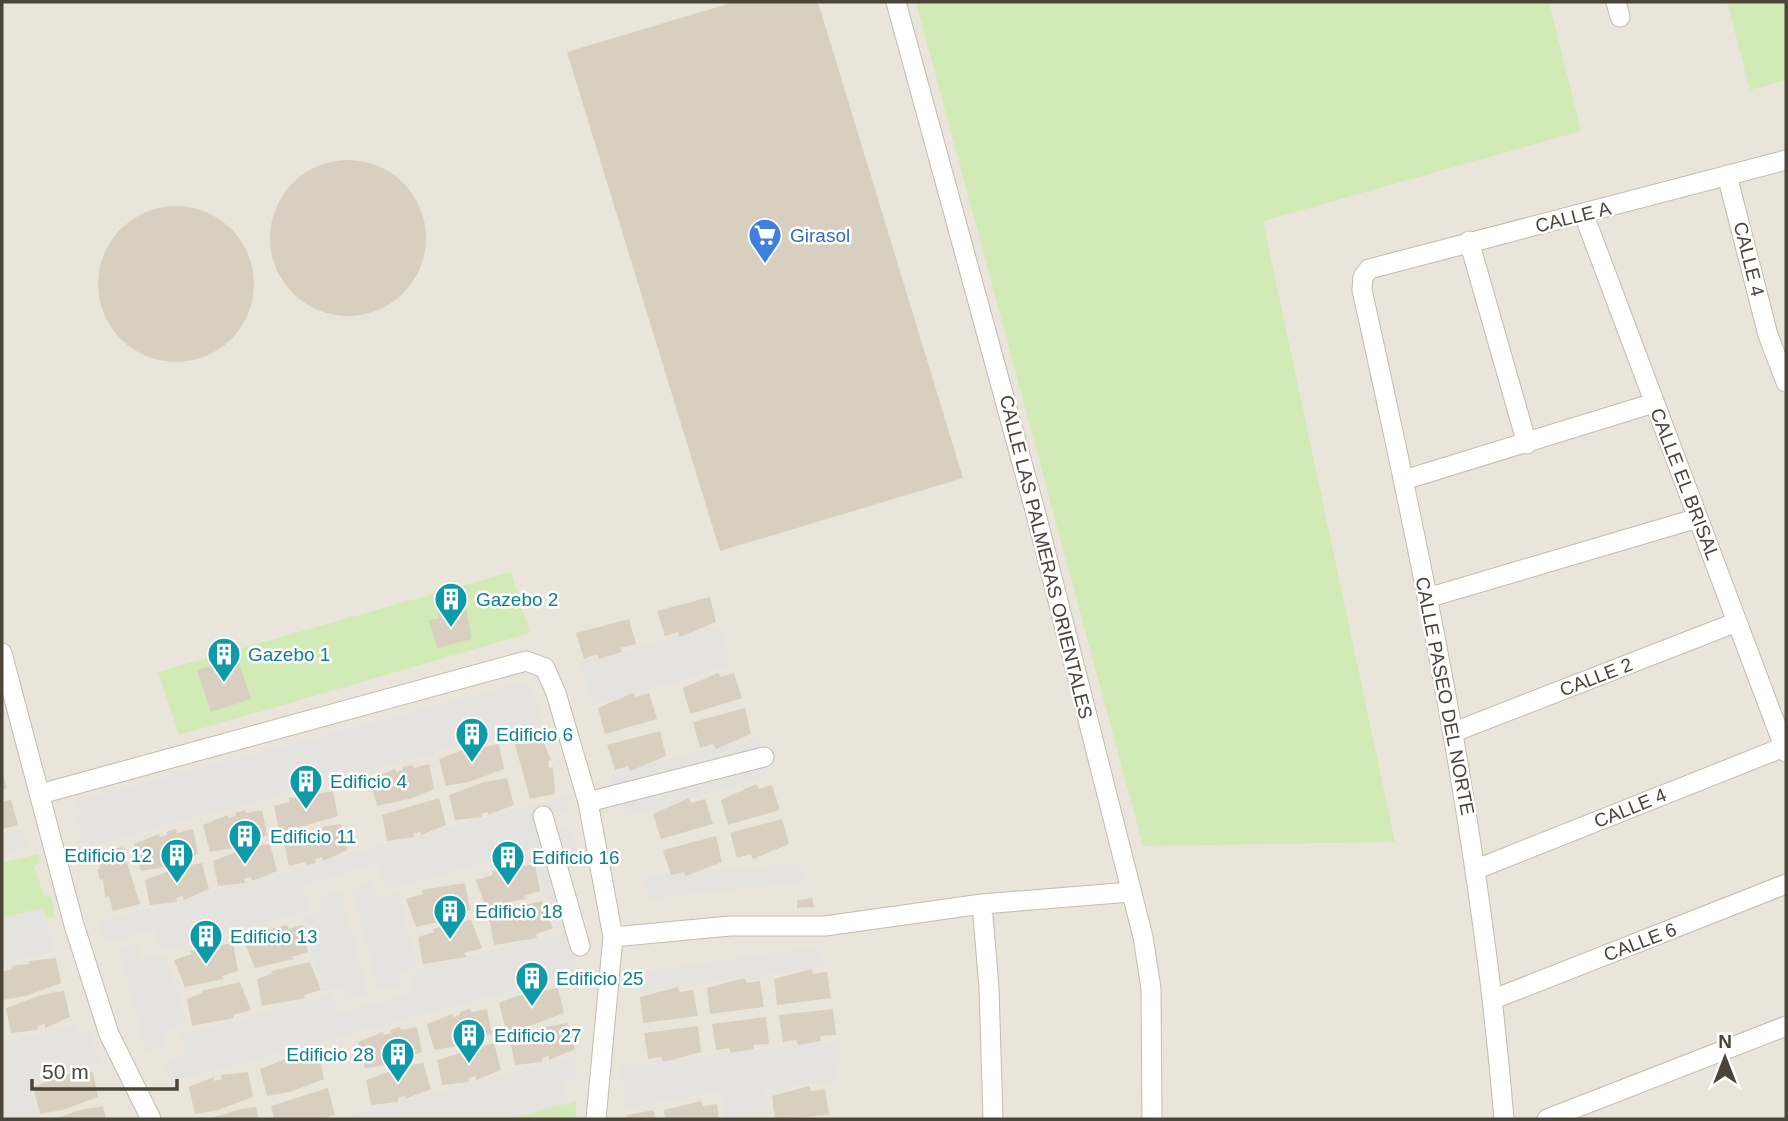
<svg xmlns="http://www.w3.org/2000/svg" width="1788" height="1121" font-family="Arial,sans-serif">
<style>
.residential{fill:#eae5da}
.green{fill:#d2eab5}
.parking{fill:#e5e3e0}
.building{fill:#d8cfc1}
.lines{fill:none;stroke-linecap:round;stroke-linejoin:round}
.minor-casing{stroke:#c2bbae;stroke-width:21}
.minor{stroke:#fff;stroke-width:19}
.labels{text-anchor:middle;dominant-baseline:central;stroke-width:5;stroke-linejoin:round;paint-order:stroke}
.street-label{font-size:19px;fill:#4b4439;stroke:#fff}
.shop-label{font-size:19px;fill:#366cbe;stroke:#fff;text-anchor:start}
.culture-label{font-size:19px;fill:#0d838f;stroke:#fff;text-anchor:start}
</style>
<rect width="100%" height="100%" fill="#f6f3ec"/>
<path class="residential" d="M2 2H1786V1119H2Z"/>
<path class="green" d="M916 2H1549L1581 131 1263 221 1395 842 1143 846Z
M1727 2H1786V80L1750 90Z
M511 572 530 633 179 735 158 672Z
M38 854 40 863 34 866 44 896H51L55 916 46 918 43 908 2 918V863Z
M576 1101V1119H508L569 1103Z"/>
<path class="parking" d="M720 625 731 666 592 705 579 663Z
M528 681 543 723 85 848 76 818 81 815 77 801Z
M758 736 768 776 626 817 611 774Z
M566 796 568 809 535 818 542 847 386 890 378 864 304 885 309 911 161 951 155 929 105 943 99 921Z
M570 827 581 864 559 871 574 925 555 930 534 854 551 847 548 833Z
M22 829 28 847 2 854V834Z
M800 863 805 882 649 899 644 876Z
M372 882 376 898 397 892 418 966 398 972 402 986 379 990 351 889Z
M341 892 368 995 345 1000 342 987 324 991 301 918 321 911 318 897Z
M43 908 53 950 2 964V918Z
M563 931 580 972 170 1083 164 1062 186 1056 180 1035 332 993 339 1013 415 992 410 971Z
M137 943 142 959 166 954 187 1023 163 1031 167 1046 147 1053 119 950Z
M821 946 824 967 637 993 635 973Z
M77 1023 80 1034 88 1032 100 1063 29 1081 38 1119H2V1044Z
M842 1040 836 1081 765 1090 769 1119H725L721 1092 625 1108 621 1065Z
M575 1055 577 1079 564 1083 569 1103 508 1119H337Z"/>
<path class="building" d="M734 2H818L963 478 720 551 567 52Z
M270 238a78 78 0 1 1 156 0a78 78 0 1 1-156 0Z
M98 284a78 78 0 1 1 156 0a78 78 0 1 1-156 0Z
M710 597 716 622 680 637 678 632 665 636 657 611Z
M464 600 472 639 437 648 429 620 439 618 436 607Z
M629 619 636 644 620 648 622 652 599 659 597 654 584 659 576 633Z
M237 657 251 699 211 712 197 670Z
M718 673 721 677 734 673 742 698 690 714 683 688Z
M633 693 636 697 649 693 657 719 605 734 598 708Z
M745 708 751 734 716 749 713 744 700 748 693 722Z
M660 731 666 756 630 771 628 766 615 770 607 745Z
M541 735 551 760 548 761 549 768 553 767 555 794 530 799 514 741Z
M482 744 483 747 499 744 504 769 469 782 446 786 439 759 465 749 466 752 473 750 472 747Z
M429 764 434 789 413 798 377 806 370 779 395 769 396 772 403 770 402 767 412 765 414 768Z
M2 773 7 788 2 790Z
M507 778 514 805 488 815V812L481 814 482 817 455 820 449 795 484 782Z
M756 784 759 789 772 785 780 810 728 825 721 800Z
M316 791 317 794 333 791 338 816 280 833 274 806 289 802V798L307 797 306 793Z
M439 798 446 825 421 835 420 832 413 834 414 837 387 841 382 815Z
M689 798 691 803 705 799 713 824 661 839 653 814Z
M11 800 18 825 2 829V802Z
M245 810 247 813 262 810 267 835 233 848 210 852 203 825 228 815 229 818 236 816 235 813Z
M782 819 789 844 753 859 751 854 737 858 730 833Z
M341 824 348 850 323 861 322 857 315 859 316 863 306 865 305 862 289 866 284 841 326 826Z
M176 829 177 833 193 829 198 854 164 867 141 871 134 844 159 834 160 837 167 835 166 832Z
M716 836 722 862 686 876 684 872 671 875 663 850Z
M270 844 277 871 252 881 251 877 244 879 245 883 218 886 213 861 247 848Z
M122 847 140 904 113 911 109 896 105 897 103 879 100 880 97 870 100 868 97 853Z
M202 863 209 889 184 900 183 896 176 898 177 902 150 905 145 880 179 867Z
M535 864 540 891 524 896 526 899 486 907 476 880 493 875 492 871Z
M465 883 470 910 454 915 456 918 416 927 406 899 423 894 422 890Z
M812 898 814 907 797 908V900Z
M542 901 553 928 536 934 537 938 494 945 489 917 505 913 503 910Z
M471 920 482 948 464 953 466 957 423 964 418 937 434 932 432 929Z
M287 925 289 929 303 925 308 952 292 957 294 959 255 968 244 941 262 935 260 932Z
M233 943 238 971 222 976 224 979 185 987 174 960 192 954 190 951Z
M56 958 61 983 26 996 3 1000 2 972 12 969 11 966 29 964V961Z
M310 962 321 990 304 995 305 998 262 1006 257 979 273 973 271 971Z
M812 969 813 974 827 972 831 998 777 1005 774 979Z
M745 978 747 983 760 981 764 1007 710 1014 707 988Z
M240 982 251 1010 233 1015 234 1018 192 1026 187 999 202 993 201 991Z
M678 987 680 992 693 990 698 1016 643 1023 640 997Z
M542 988 543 991 558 988 564 1013 529 1026 506 1030 499 1003 525 993V996L533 994 531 991Z
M64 991 70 1017 45 1028V1024L37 1026 38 1030 11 1033 6 1008 41 995Z
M470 1009 471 1012 487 1009 492 1034 457 1046 434 1050 427 1024 453 1014V1017L460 1015V1012Z
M833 1009 836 1035 820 1036 821 1041 798 1045 796 1040 783 1042 779 1015Z
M766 1017 769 1044 753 1045 754 1049 731 1053 729 1048 716 1050 712 1024Z
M567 1023 575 1049 549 1060V1056L542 1058V1062L515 1065 510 1040 545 1027Z
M698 1026 701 1052 663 1062 661 1057 648 1059 644 1033Z
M400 1027 401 1030 417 1027 422 1052 387 1065 365 1068 358 1042 383 1032 384 1035 391 1033 390 1030Z
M494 1043 501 1070 476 1080V1076L468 1078 469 1082 442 1085 437 1060Z
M302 1054 304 1057 319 1054 324 1079 290 1092 267 1096 260 1069 285 1059 286 1062 293 1060 292 1057Z
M423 1063 431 1089 405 1099V1096L398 1098V1102L371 1105 366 1080 401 1067Z
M76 1072 77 1075 93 1072 98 1097 63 1110 40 1114 33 1087 59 1077V1080L66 1078V1075Z
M248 1072 253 1097 218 1110 195 1114 189 1087 214 1077V1081L222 1079 221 1075Z
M809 1086 811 1091 825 1089 829 1115 775 1119 772 1096Z
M328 1088 335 1115 319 1119H274L271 1106Z
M701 1101 703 1106 717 1104 719 1119H665L664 1110Z
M103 1106 106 1119H54L80 1110Z
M256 1107 259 1119H208L241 1109Z
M654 1110 655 1119H628L627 1115Z"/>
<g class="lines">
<defs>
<path id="minor" d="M896 2 1036 514 1143 937 1151 988 1152 1119
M1616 2 1620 17
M1727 175 1768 335 1786 382
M1584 215 1786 752
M1469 241 1527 444
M1404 480 1654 403
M1427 598 1698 518
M2 653 74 925 109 1034 151 1119
M1454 732 1737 622
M40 794 526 661 545 668 556 693 588 802 613 937 596 1119
M588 802 764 757
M543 816 580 946
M1477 869 1784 747
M982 904 989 988 993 1119
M613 937 730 926H825L982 904 1131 892
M1494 999 1786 884
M1504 1119C1481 839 1423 564 1362 290L1363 277 1369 269 1786 160
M1547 1119 1786 1026"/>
</defs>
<use href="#minor" class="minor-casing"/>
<use href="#minor" class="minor"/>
</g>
<defs>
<symbol id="supermarket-pin" viewBox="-11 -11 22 30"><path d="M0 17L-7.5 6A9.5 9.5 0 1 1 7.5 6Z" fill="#3f7fe0" stroke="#fff"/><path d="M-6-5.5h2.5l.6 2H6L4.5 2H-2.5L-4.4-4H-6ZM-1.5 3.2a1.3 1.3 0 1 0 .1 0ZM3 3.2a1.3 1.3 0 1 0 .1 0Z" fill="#fff"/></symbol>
<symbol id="building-pin" viewBox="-11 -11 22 30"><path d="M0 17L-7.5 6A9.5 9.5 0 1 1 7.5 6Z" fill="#0f9aa8" stroke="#fff"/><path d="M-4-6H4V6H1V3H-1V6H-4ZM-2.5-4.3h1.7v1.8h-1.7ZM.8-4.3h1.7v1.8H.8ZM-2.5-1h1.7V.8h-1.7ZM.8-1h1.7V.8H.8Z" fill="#fff"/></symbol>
</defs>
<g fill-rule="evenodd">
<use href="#supermarket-pin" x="746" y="216" width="38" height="52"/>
<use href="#building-pin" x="432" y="580" width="38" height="52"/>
<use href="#building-pin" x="205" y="635" width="38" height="52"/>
<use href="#building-pin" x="453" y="715" width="38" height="52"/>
<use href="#building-pin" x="287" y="762" width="38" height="52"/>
<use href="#building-pin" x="226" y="817" width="38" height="52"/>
<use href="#building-pin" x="158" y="836" width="38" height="52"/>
<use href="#building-pin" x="489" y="838" width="38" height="52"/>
<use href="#building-pin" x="431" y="892" width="38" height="52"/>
<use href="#building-pin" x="187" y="917" width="38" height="52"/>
<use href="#building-pin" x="513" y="959" width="38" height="52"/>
<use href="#building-pin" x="450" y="1016" width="38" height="52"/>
<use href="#building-pin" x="379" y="1035" width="38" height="52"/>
</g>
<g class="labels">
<g class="street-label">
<text transform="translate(1573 217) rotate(-14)">CALLE A</text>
<text transform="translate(1749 259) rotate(76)">CALLE 4</text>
<text transform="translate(1685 484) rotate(69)">CALLE EL BRISAL</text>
<text transform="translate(1046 557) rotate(76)">CALLE LAS PALMERAS ORIENTALES</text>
<text transform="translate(1596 677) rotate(-21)">CALLE 2</text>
<text transform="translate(1445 696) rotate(79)">CALLE PASEO DEL NORTE</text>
<text transform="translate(1630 808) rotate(-22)">CALLE 4</text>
<text transform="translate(1640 942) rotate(-21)">CALLE 6</text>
</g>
<g class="shop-label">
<text x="790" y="235">Girasol</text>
</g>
<g class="culture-label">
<text x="476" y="599">Gazebo 2</text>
<text x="248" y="654">Gazebo 1</text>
<text x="496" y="734">Edificio 6</text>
<text x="330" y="781">Edificio 4</text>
<text x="270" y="836">Edificio 11</text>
<text x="152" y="855" text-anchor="end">Edificio 12</text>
<text x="532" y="857">Edificio 16</text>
<text x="475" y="911">Edificio 18</text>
<text x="230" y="936">Edificio 13</text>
<text x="556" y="978">Edificio 25</text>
<text x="494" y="1035">Edificio 27</text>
<text x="374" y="1054" text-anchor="end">Edificio 28</text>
</g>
</g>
<rect width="1788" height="1121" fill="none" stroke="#4b4439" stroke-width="7"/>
<g transform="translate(1725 1058)" stroke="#ffffff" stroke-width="5" paint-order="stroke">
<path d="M0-5L12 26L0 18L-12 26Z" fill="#4b4439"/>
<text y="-10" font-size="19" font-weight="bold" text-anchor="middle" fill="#4b4439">N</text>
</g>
<path d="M32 1079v10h145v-10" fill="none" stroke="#4b4439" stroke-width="3.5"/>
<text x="42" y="1079" font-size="21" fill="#4b4439" stroke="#ffffff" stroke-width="5" paint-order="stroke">50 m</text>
</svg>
